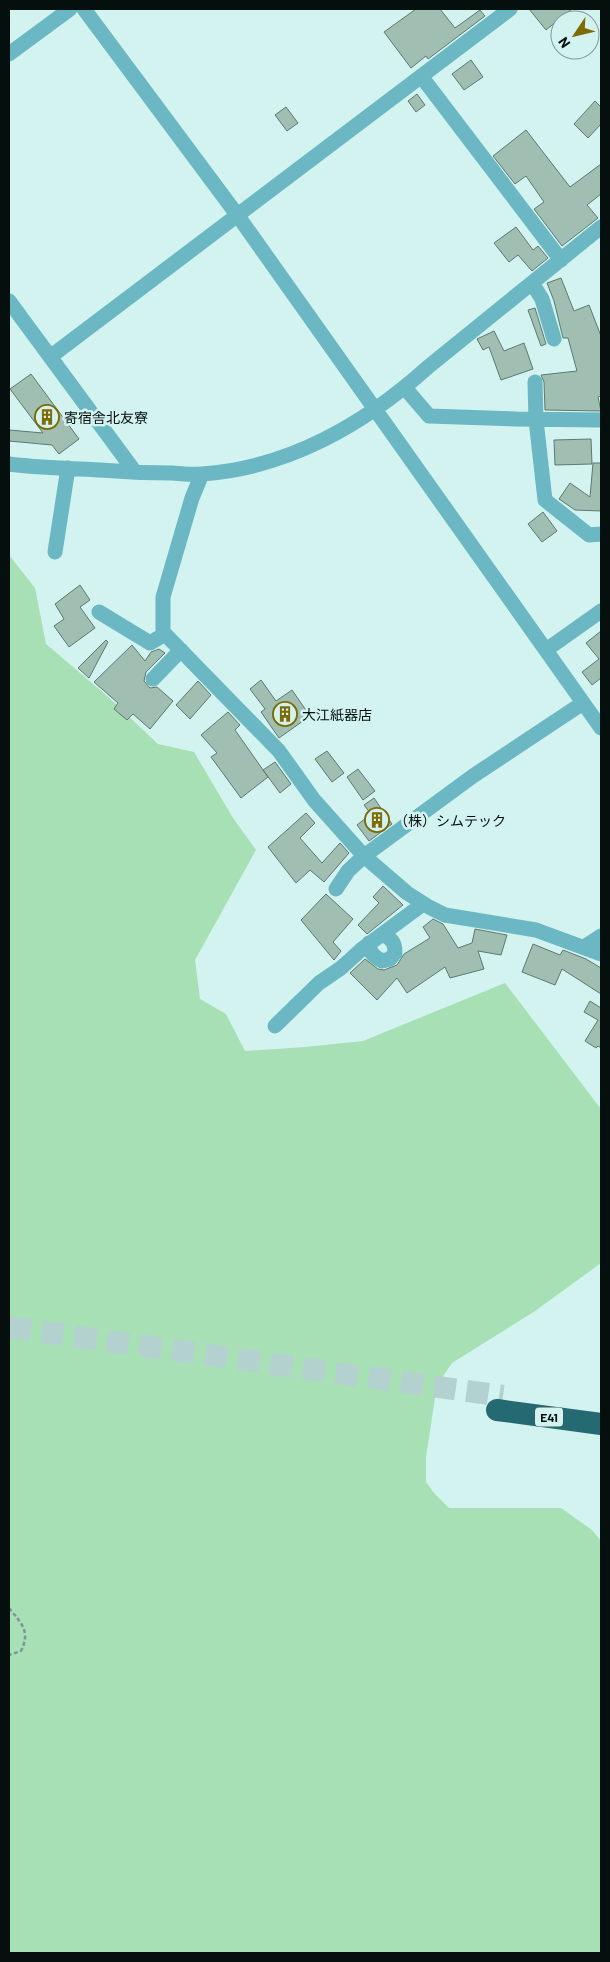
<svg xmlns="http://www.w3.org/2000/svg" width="610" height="1962" font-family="Barlow,'Noto Sans JP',sans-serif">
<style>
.green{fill:#a7e0b5}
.building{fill:#a1beb3;stroke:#5e796f}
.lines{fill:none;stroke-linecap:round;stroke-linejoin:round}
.highway-tunnel{stroke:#b3d1ce;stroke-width:22;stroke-dasharray:22 11;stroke-linecap:butt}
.path{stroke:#7e9693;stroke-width:2.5;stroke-dasharray:4 2.5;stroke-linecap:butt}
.minor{stroke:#6bb7c3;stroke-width:15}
.highway{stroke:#256a73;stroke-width:22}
.labels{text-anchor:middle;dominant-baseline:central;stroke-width:5;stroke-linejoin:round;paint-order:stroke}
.shield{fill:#d2f3f0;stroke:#425352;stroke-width:1}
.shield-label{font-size:12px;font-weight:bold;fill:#050f0e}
.poi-label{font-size:14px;fill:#050f0e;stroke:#d2f3f0;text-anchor:start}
</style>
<rect width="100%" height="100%" fill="#d2f3f0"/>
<path class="green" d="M9 555 35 588 46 644 106 695 158 744 194 752 233 818 256 850 195 960 200 999 226 1014 245 1051 305 1047 363 1041 505 983 601 1109V1263L535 1311 452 1363 437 1385 426 1457V1482L434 1493 449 1508H561L592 1530 601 1541V1953H9Z"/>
<path class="building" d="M416 9H440L455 28 480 10 485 16 428 59 426 56 411 68 384 32Z
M529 9H572L546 30Z
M471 60 483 77 464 90 452 74Z
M417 94 425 105 416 112 408 101Z
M595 101 601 107V124L588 138 574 124Z
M286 107 298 123 287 131 275 115Z
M526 130 570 187 601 164V194L587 205 598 218 562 246 534 209 544 202 526 176 515 184 493 156Z
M516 227 533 250 538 246 548 258 532 271 518 255 509 262 494 243Z
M561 278 574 311 589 305 601 336V396L598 397 601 411 545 410 544 382 541 375 577 371 568 338H563L554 301 547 283Z
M535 308 546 344 541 346 528 310Z
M494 331 504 351 524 343 533 369 501 380 489 347 483 350 477 339Z
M31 374 79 439 59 454 52 445 9 441V430L43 433 10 389Z
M591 439 592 464 555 465 554 440Z
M593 463H601V511L575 510 559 499 570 483 590 497Z
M543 512 557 531 542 542 528 524Z
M80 585 90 600 80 607 95 628 69 647 54 626 64 619 55 604Z
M601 631V678L592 685 582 672 599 659 586 643Z
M106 640 108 642 89 678 78 668Z
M132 645 145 661 151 652 159 649 165 653 146 672 144 681 150 688 157 687 173 701 150 729 133 714 127 720 114 709 118 703 94 682Z
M261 680 276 701 292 690 310 716 279 738 261 712 265 709 250 689Z
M198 681 211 695 190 719 176 705Z
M228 712 240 725 235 730 268 777 241 798 211 757 217 753 201 735Z
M327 751 344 773 332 782 315 759Z
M275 762 291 784 280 793 263 770Z
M358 769 375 791 363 800 347 777Z
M374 798 392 824 369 841 357 825 371 814 364 805Z
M306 813 315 823 300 838 322 863 340 843 349 853 324 882 310 870 296 883 268 847Z
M383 886 403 905 367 934 358 925 379 903 373 897Z
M326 894 353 919 333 942 341 951 334 960 301 920Z
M433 919 443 924 458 948 472 943 475 929 507 935 501 955 478 951 484 969 450 978 445 967 407 993 397 978 377 1000 350 973 365 959 378 969 384 970 397 965 404 954 430 938 423 927Z
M533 944 560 955 563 950 586 959 601 968V994L562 969 555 985 522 972Z
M590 1001 601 1008V1048L598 1046 596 1048 585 1041 598 1020 584 1012Z"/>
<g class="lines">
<path class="highway-tunnel" d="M9 1327 503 1396"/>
<path class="path" d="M9 1608C21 1623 31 1631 21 1651L9 1655"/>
<path class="minor" d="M84 9 238 216 601 728
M9 54 70 9
M421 76 561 260
M532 283 542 299 554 339
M9 301 135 472
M50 357 510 9
M535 382 536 420 545 500 589 535 601 534
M405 388 429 416 516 419 601 420
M9 464C39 468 70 468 100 470 124 472 148 473 172 473 182 474 192 475 202 474 288 468 365 424 428 367L601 227
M202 474 192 498 163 597V632L279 751 314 800 364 856 407 893 429 907 445 915 536 930 601 954
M55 552 68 468
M99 612 150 643 165 634
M546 650 601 611
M153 679 181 650
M336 889 348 871 364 856 473 776 583 703
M369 943C370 953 373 956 382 961L390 959 395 953C395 942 392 939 382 934
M584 947 601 936
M275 1026 319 983 341 968 362 949 423 904"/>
<path class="highway" d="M497 1410 601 1424"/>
</g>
<defs>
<symbol id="building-ring" viewBox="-11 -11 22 22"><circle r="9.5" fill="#d2f3f0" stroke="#7f6b05" stroke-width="1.5"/><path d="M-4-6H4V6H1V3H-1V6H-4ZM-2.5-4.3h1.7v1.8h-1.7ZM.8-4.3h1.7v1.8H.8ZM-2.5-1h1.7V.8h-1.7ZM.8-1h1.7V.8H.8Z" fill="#7f6b05"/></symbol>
</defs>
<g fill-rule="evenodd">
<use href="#building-ring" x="33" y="403" width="28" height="28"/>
<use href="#building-ring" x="271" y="700" width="28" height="28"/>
<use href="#building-ring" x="363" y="806" width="28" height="28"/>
</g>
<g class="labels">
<rect class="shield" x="535" y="1407.5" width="28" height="19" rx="4"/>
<g class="shield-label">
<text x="549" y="1417">E41</text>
</g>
<g class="poi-label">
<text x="64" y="417">寄宿舎北友寮</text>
<text x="302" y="714">大江紙器店</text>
<text x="394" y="820">（株）シムテック</text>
</g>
</g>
<rect width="610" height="1962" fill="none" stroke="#050f0e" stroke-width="20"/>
<g transform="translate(575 35) rotate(235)"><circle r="24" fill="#d2f3f0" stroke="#809896"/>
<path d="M0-4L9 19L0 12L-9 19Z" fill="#7f6b05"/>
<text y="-8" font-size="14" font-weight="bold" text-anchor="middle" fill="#050f0e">N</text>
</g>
</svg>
